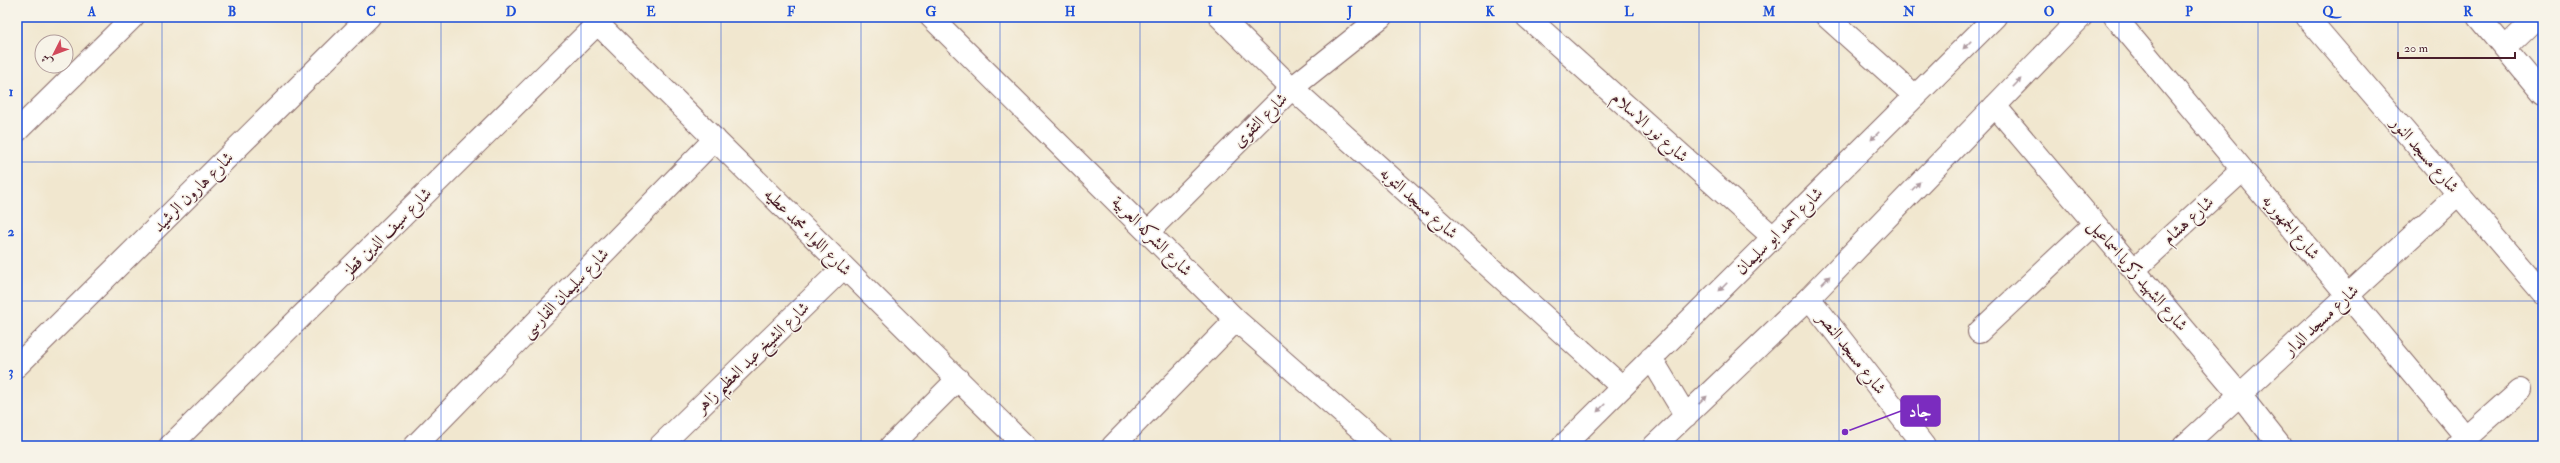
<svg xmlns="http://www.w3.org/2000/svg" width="2560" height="463" font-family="'IM FELL Double Pica',Amiri,serif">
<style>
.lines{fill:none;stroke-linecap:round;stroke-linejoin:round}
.street-casing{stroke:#846564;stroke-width:24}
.secondary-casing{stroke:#846564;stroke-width:24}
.street{stroke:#fff;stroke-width:22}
.secondary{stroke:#fff;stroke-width:22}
.oneway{fill:#ae9aa0}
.grid{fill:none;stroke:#1d4ed8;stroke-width:1;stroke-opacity:0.55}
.labels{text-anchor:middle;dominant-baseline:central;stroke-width:3;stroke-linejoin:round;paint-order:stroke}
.street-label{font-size:17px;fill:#4a1f2b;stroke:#f7f3e8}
.leader{fill:none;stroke:#7b2cbf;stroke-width:1.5}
.callout-dot{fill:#7b2cbf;stroke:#f7f3e8;stroke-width:1.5}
.callout{fill:#7b2cbf;stroke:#7b2cbf;stroke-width:1.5}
.callout-label{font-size:18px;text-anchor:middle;font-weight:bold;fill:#fff}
.neatline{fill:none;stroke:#1d4ed8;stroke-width:1.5}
.grid-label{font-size:13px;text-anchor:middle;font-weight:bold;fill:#1d4ed8}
</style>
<rect width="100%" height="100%" fill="#f7f3e8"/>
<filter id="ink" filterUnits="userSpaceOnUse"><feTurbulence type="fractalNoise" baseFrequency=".025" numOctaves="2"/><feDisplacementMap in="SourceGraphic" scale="8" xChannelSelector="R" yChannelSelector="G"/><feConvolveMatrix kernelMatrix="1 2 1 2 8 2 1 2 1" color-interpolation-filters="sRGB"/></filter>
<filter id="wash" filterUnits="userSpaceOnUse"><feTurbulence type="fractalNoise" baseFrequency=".012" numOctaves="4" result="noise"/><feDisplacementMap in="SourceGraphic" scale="16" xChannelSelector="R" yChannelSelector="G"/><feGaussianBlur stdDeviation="0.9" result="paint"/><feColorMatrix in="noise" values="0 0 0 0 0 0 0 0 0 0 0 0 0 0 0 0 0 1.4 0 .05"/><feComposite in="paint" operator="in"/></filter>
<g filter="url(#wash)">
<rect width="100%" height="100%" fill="#f1e7cf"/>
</g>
<g filter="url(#ink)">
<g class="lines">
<defs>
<path id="street" d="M591 17 1025 446
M931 17 1236 320 1380 446
M1220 17 1292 88 1622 387
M1527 17 1773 237
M1827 17 1915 96
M2115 17 2466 437
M2307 17 2543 293
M2479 17 2543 94
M2505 48 2537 17
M1995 106 2240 395 2280 446
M17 131 133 17
M1148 232 1292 88 1381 17
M2134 270 2243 170
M1809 298 1924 446
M1979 332 2094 224
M17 366 369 17
M170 446 604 17
M415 446 715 139
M660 446 844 267
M891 446 958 379
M1113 446 1236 320
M2184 446 2458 194
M2457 446 2520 390"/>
<path id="secondary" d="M1651 358 1686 416
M1563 446 1995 17
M1654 446 1809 298 2081 17"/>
</defs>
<use href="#street" class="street-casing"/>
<use href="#secondary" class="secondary-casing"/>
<use href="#street" class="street"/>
<use href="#secondary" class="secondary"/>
</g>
<defs><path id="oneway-solid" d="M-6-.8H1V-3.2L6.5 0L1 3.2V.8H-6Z"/></defs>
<g class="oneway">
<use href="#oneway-solid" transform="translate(1967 45) rotate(135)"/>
<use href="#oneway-solid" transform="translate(2017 83) rotate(-46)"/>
<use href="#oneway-solid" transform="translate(1875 136) rotate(135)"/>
<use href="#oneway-solid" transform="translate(1916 186) rotate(-46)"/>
<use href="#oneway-solid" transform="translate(1826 280) rotate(-46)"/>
<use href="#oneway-solid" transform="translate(1723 287) rotate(135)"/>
<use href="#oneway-solid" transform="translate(1703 400) rotate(-44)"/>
<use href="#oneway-solid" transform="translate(1601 408) rotate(135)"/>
</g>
</g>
<path class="grid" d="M162 17V446M302 17V446M441 17V446M581 17V446M721 17V446M861 17V446M1000 17V446M1140 17V446M1280 17V446M1420 17V446M1560 17V446M1699 17V446M1839 17V446M1979 17V446M2119 17V446M2258 17V446M2398 17V446M17 162H2543M17 301H2543"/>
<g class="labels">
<g class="street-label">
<text transform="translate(1260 120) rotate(-45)">شارع التقوى</text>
<text transform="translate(1650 127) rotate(42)">شارع نور الاسلام</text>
<text transform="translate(2425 155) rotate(49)">شارع مسجد النور</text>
<text transform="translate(193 192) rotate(-45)">شارع هارون الرشيد</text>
<text transform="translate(1419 203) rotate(42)">شارع مسجد التوبه</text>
<text transform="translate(2188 220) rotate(-42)">شارع هشام</text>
<text transform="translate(2291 227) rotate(50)">شارع الجمهوريه</text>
<text transform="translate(1779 231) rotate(-45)">شارع احمد ابو سليمان</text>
<text transform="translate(387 232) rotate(-45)">شارع سيف الدين قطز</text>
<text transform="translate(808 232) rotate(45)">شارع اللواء محمد عطيه</text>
<text transform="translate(1152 236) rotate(45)">شارع الشركه العربية</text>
<text transform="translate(2138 275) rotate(49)">شارع الشهيد زكريا اسماعيل</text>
<text transform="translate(565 293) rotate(-46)">شارع سليمان الفارسى</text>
<text transform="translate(2321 320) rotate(-43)">شارع مسجد الدار</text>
<text transform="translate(1852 353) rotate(52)">شارع مسجد النصر</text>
<text transform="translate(752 357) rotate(-44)">شارع الشيخ عبد العظيم زاهر</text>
</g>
</g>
<path class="leader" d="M1845 432L1901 411"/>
<circle class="callout-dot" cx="1845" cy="432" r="4"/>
<rect class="callout" x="1901" y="396" width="39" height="30" rx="4"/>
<g class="callout-label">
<text x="1920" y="417">جاد</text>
</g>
<rect width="2560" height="463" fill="none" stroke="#f7f3e8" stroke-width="44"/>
<g transform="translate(54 54) rotate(228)"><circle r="19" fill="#f7f3e8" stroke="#b29e9c"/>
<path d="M0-3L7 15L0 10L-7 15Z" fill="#d1495b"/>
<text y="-6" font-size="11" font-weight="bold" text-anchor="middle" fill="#4a1f2b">ش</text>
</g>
<path d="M2398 52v6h117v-6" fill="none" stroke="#4a1f2b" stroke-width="2"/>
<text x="2404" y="52" font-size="12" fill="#4a1f2b" stroke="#f7f3e8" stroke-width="3" paint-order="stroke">20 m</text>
<rect x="22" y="22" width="2516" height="419" class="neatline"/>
<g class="grid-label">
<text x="92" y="16">A</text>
<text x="232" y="16">B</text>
<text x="371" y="16">C</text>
<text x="511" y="16">D</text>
<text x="651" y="16">E</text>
<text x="791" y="16">F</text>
<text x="931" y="16">G</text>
<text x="1070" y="16">H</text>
<text x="1210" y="16">I</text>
<text x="1350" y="16">J</text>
<text x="1490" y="16">K</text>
<text x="1629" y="16">L</text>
<text x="1769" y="16">M</text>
<text x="1909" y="16">N</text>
<text x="2049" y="16">O</text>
<text x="2189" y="16">P</text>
<text x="2328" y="16">Q</text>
<text x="2468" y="16">R</text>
<text x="11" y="96">1</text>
<text x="11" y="236">2</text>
<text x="11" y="376">3</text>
</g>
</svg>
